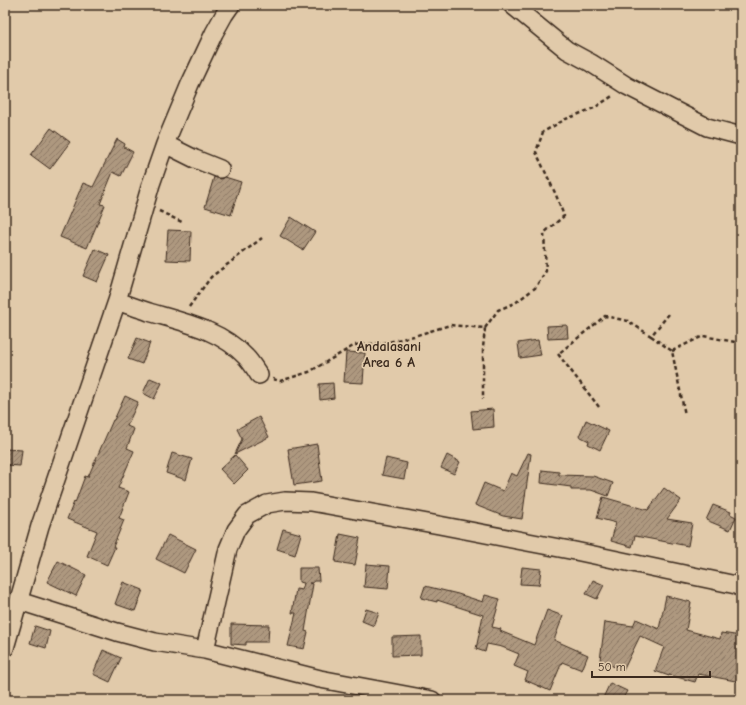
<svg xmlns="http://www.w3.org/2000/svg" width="746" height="705" font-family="'Comic Neue',sans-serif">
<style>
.building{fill:url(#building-hatch);stroke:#3b2a1e}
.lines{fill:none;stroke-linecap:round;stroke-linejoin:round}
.street-casing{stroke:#3b2a1e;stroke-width:20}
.path{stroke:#3b2a1e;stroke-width:2.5;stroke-dasharray:4 3;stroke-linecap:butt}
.street{stroke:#e1caaa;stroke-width:17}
.labels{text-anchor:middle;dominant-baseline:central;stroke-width:3.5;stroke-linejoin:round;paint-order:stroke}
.quarter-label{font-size:14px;font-weight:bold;fill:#3b2a1e;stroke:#e1caaa}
</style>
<defs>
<pattern id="building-hatch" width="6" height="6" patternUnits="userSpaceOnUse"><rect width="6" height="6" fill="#ae987f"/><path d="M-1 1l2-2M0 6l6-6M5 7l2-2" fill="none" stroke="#8f7c67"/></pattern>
</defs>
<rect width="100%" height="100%" fill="#e1caaa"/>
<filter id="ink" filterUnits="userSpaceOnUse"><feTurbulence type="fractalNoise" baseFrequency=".025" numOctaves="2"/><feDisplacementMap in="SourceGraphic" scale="8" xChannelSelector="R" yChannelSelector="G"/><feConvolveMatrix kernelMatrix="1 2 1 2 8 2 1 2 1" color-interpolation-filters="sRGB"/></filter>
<g filter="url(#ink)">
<path class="building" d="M51 128 70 142 50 169 31 155Z
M117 139 125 144 124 147 133 152 121 176 113 172 100 204 105 205 87 248 60 237 83 183 93 187Z
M214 177 221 179 225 177 241 182 231 215 205 207Z
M291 217 315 232 303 250 280 236Z
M168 230 191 231 190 261 166 260Z
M95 249 109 255 97 282 83 276Z
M567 325 568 338 548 339 547 326Z
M137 338 150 343 142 364 128 359Z
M538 340 541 355 520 358 518 343Z
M346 352 365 353 363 383 344 382Z
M150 378 162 383 154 399 143 393Z
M333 383 334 398 320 400 319 384Z
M125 396 138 402 127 426 134 429 127 448 134 451 118 488 129 492 119 518 124 520 113 547H115L107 565 87 556 97 531 67 519 74 502 75 503 85 476 88 477 113 420H114Z
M493 409 494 427 473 429 471 411Z
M259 417 269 437 235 454 242 439 237 429Z
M586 420 609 431 600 450 588 444 589 441 579 436Z
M317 444 322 481 294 485 288 449Z
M5 449 22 450 20 466 5 465Z
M172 453 192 459 186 480 166 473Z
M528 453 531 454 522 519 503 516 475 505 484 483 503 491 511 473 517 476Z
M235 455 248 470 234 484 220 469Z
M447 455 460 462 454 474 441 468Z
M386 458 407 463 404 479 382 475Z
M542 470 559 472V475L593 476 613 483 608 496 591 490H571V487L541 483Z
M664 488 681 500 667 519 692 523 688 546 635 536 632 547 611 541 616 523 597 518 603 497 648 510Z
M713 505 731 512 730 514 736 517 730 530 706 520Z
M283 529 301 534 295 555 277 549Z
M340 534 360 538 355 565 335 562Z
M168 535 196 549 184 573 156 559Z
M58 561 86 575 76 596 47 582Z
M366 564 390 566 388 589 364 587Z
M522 567 541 569 539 585 520 584Z
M299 568H318L319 581H314L313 583H309L313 584 305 631 308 632 304 649 288 646 296 613H292L296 589 302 590 304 583 299 582Z
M593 580 604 585 597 599 586 594Z
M123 582 143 590 135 611 115 604Z
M425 586 458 594 483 602 485 595 500 599 492 627 501 629 500 631 534 645 547 610 563 616 554 640 588 655 582 670 562 662 550 691 525 680 528 672 514 666 519 654 502 647 487 644 485 652 476 649 483 615 437 600V602L421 598Z
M666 596 691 602 686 630 720 639 721 633 741 636V682L698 674 695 682 669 675V676L655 671 664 647 640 636 623 671 600 660 605 622 633 626 636 619 659 629Z
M366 609 379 613 374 626 362 621Z
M231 624 269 625 268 642H246V645L231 644Z
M35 626 50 631 46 648 30 643Z
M421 636V655L392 656V637Z
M103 650 121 658 110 682 93 674Z
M610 683 627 691 622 700H602Z"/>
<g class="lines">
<defs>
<path id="street" d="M512 5 567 50 591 63 627 86 707 127 741 136
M165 144 195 159 220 169
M117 301C128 305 138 308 149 312 183 322 221 330 246 357 251 362 255 369 259 375
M19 601 117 632 155 642 205 650 320 679 432 700
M5 648 40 526 117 301 151 184 165 144 190 84 214 33 224 15 231 5
M205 650 228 549 236 530 247 515 267 504 285 501 311 502 439 525 575 551 736 585 741 588"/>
</defs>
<use href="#street" class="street-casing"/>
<path class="path" d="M159 211 182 222
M189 307 211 277 262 238
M485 328 498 310 515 303 535 288 546 271 544 233 564 216 556 195 536 152 543 132 566 119 594 108 614 95
M651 336 672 351 685 415
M672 351 703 336 741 343
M273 379 280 381 309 372 355 345 384 343 414 336 450 325 485 328 483 348V399
M599 407 558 354 605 316 628 321 651 336 669 314"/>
<use href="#street" class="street"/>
</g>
</g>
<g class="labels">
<g class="quarter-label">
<text x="389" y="346">Andalasani<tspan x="389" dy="16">Area 6 A</tspan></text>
</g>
</g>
<rect width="746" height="705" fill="none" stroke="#e1caaa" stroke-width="20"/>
<rect x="10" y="10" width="726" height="685" fill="none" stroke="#3b2a1e" stroke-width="1.5" filter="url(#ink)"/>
<path d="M592 671v6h118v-6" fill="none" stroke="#3b2a1e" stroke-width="2"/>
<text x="598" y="671" font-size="12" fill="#3b2a1e" stroke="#e1caaa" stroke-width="3" paint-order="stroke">50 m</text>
</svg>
